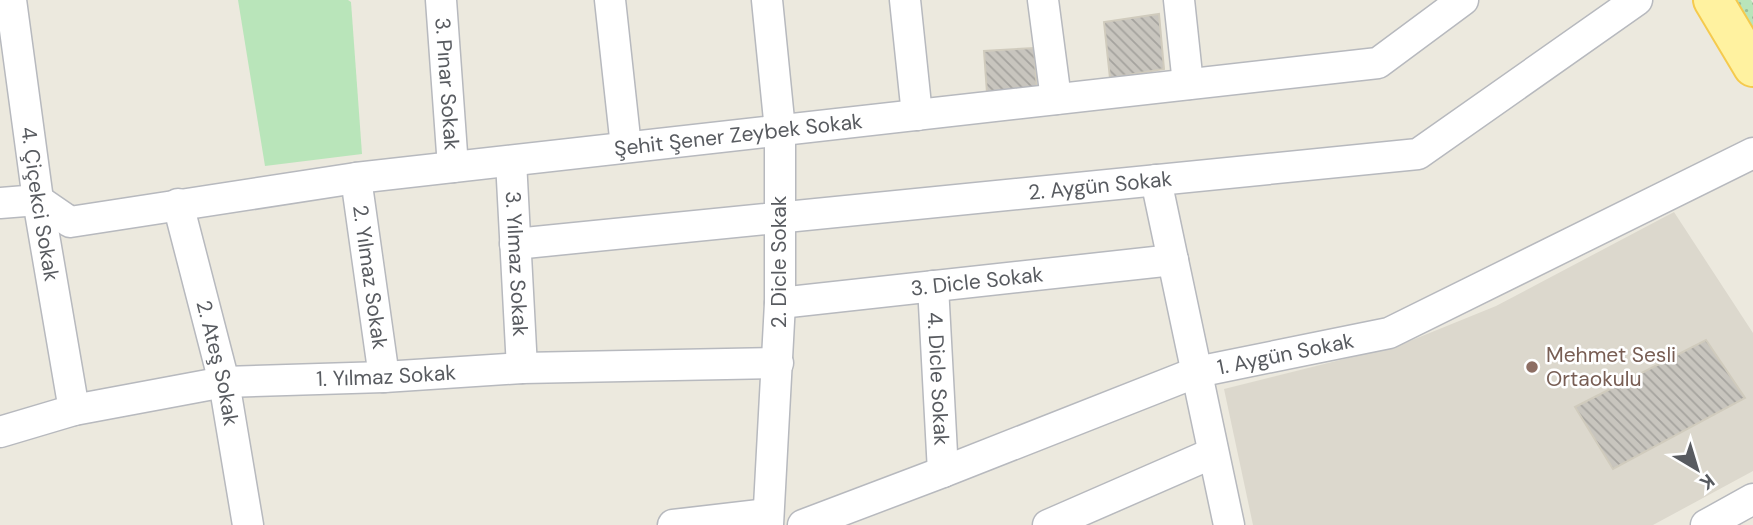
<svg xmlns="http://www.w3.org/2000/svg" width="1753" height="525" font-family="'DM Sans',sans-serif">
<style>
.education{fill:#dcd8cd}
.grass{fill:url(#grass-dots)}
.park{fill:#b9e5ba}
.building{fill:url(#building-back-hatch);stroke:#d0cbbd;stroke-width:2}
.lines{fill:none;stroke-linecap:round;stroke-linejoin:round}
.minor-casing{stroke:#b7b9be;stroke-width:33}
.major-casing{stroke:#f5ca4e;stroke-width:42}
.minor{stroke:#fff;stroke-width:30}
.major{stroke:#fff2a0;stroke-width:38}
.education-dot{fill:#8d6e63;stroke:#fff;stroke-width:2.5}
.labels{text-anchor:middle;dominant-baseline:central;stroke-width:5;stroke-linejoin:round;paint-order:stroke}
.street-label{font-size:21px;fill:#585b60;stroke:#fff}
.education-label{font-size:21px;fill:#785e54;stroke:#fff;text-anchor:start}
</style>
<defs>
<pattern id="grass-dots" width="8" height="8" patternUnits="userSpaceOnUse" patternTransform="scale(1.75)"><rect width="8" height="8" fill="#b9e5ba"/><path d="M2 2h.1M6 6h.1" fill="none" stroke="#99bd9b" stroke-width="1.8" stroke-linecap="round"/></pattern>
<pattern id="building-back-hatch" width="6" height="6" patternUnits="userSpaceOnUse" patternTransform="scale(1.75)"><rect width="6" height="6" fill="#c8c5be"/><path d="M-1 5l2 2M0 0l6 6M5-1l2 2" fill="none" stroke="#a5a39e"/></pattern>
</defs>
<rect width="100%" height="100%" fill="#ece9de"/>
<path class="education" d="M1674 212 1753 333V471L1653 525H1253L1224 389 1400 345 1496 306Z"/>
<path class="grass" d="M1732 0H1751L1753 3V35Z"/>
<path class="park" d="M238 0H348L351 2 362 154 265 166Z"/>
<path class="building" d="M1159 14 1164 69 1110 78 1104 22Z
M1034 48 1037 90 987 93 984 51Z
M1706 340 1745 398 1613 469 1575 407Z"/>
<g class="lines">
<defs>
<g id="minor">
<path id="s1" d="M11 0 38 200 74 410"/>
<path id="s2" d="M441 0 453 167"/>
<path d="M610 0 626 147"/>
<path d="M767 0 780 130V303L768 525"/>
<path d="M905 0 917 115"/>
<path d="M1043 0 1056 99"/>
<path d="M1179 0 1188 84"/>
<path id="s3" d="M511 161 522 368"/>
<path id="s4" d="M356 178 384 377"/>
<path d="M1156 180 1229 525"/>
<path id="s5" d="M0 203 38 200 70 222 356 178 1378 63 1463 0"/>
<path id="s6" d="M178 204 224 382 248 525"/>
<path id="s7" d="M515 244 1418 154 1637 0"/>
<path id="s8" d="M933 286 943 472"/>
<path id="s9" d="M780 303 1173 260"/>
<path id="s10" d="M0 432 74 410 224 382 384 377 522 368 778 363"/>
<path d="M673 525 768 514"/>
<path id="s11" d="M803 525 943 472 1197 372 1389 333 1753 153"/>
<path d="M1048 525 1213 453"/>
<path d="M1706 525 1753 499"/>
</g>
<path id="major" d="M1713 0 1753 67"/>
</defs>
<use href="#minor" class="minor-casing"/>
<use href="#major" class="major-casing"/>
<use href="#minor" class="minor"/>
<use href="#major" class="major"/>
</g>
<circle class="education-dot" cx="1532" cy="367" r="7"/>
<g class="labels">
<g class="street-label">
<text stroke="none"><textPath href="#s2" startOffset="84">3. Pınar Sokak</textPath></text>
<text stroke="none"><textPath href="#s5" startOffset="751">Şehit Şener Zeybek Sokak</textPath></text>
<text stroke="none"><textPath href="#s7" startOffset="588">2. Aygün Sokak</textPath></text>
<text stroke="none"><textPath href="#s1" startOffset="206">4. Çiçekci Sokak</textPath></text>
<text transform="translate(779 262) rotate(-90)">2. Dicle Sokak</text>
<text stroke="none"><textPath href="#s3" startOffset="103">3. Yılmaz Sokak</textPath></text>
<text stroke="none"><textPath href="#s4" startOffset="100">2. Yılmaz Sokak</textPath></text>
<text stroke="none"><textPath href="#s9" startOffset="198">3. Dicle Sokak</textPath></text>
<text stroke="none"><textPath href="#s11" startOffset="513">1. Aygün Sokak</textPath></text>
<text stroke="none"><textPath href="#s6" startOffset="164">2. Ateş Sokak</textPath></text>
<text stroke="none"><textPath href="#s10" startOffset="392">1. Yılmaz Sokak</textPath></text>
<text stroke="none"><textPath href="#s8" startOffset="93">4. Dicle Sokak</textPath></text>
</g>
<g class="education-label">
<text x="1546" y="355">Mehmet Sesli<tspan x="1546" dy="24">Ortaokulu</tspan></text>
</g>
</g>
<g transform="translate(1697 469) rotate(142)" stroke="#ffffff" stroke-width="5" paint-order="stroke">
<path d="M0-5L12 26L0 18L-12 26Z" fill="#585b60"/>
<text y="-10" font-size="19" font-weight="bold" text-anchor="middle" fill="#585b60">K</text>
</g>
</svg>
